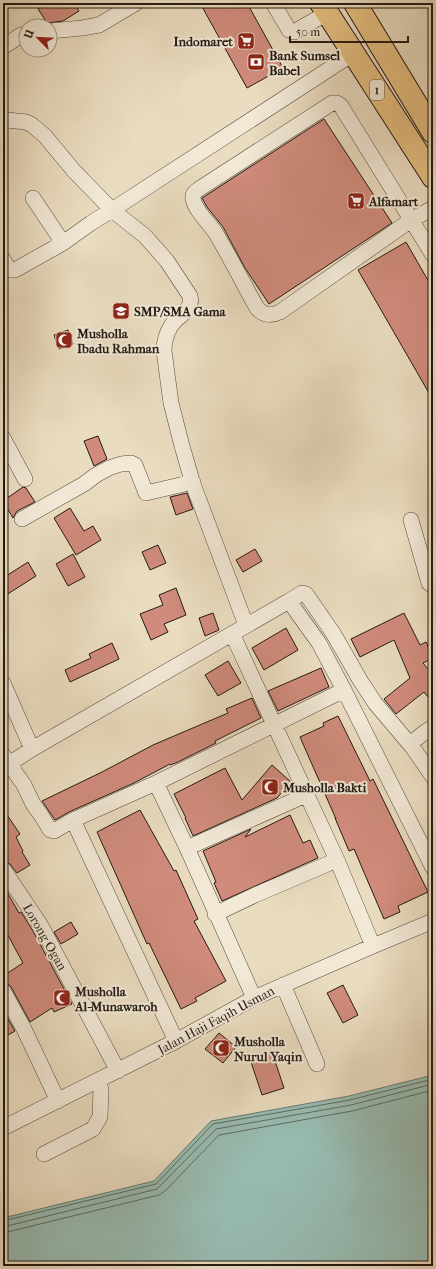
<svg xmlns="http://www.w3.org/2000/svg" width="436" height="1269" font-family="'IM FELL French Canon',serif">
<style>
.water{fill:#98bcb2;stroke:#697b72}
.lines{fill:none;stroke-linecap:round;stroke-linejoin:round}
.shore{stroke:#5e6b62;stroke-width:1}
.building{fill:#d08b7c;stroke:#231a13}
.minor-casing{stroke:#554a3e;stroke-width:16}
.highway-casing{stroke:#231a13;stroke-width:24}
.minor{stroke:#f1e8d6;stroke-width:15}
.highway{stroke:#e5be80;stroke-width:22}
.labels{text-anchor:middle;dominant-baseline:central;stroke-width:4;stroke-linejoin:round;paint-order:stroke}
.shield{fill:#f1e8d6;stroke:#61584e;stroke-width:1}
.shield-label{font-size:12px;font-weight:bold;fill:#231a13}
.poi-label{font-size:13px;font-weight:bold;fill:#231a13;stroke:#f1e8d6;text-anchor:start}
.street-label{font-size:13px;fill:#231a13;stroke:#f1e8d6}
</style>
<rect width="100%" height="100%" fill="#eadcc0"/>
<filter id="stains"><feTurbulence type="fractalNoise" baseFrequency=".005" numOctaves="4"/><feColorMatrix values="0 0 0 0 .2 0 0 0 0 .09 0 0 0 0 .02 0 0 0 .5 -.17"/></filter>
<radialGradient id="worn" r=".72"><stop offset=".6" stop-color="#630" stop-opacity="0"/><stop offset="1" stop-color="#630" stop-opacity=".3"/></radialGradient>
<path class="water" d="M433 1075V1266H3V1218L154 1181 211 1121 349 1096Z"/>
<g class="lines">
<path class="shore" d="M3 1221 156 1184 213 1124 350 1100 433 1079
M3 1227 157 1189 216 1129 351 1105 433 1084
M3 1233 159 1195 165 1191 219 1135 352 1111 433 1090"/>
</g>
<path class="building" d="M47 3H74L79 11 63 21 47 23 38 9Z
M200 3H247L283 68 247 88Z
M324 119 392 223 269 304 245 268 223 227 207 207 202 198Z
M406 242 433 289V400L358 270Z
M68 330 73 344 59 349 54 335Z
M98 436 107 459 94 466 84 441Z
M23 487 26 488 35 502 17 511 13 518 3 501Z
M187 493 193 509 176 515 170 497Z
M70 508 84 531 93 526 101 540 76 555 54 518Z
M158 545 166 563 150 570 142 552Z
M255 549 262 561 243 572 236 560Z
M73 554 85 577 68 586 56 564Z
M28 562 36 576 3 597V578Z
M176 588 186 615 164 624 168 632 151 640 140 614 163 605 159 595Z
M213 613 219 630 205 636 199 618Z
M404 613 420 645 426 642 433 658 423 663 433 675V703L424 692 396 714 384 699 410 678 394 640 360 657 351 639Z
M286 628 298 650 264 670 252 648Z
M112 643 119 659 70 682 65 670 91 658 89 654Z
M228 661 241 683 218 696 205 675Z
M321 668 329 687 278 711 268 691Z
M252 698 261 718 215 741 216 743 178 762 170 765V764L134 783 69 812 55 820 42 801 102 772 153 745 228 713 226 709Z
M338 716 370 781 373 779 428 892 398 906 400 912 384 919 354 849 349 851 335 818 336 819 300 737 324 726 323 723Z
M272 765 291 782 277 798 193 836 185 818H186L174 794 225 768 242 800Z
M3 809 20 834 16 837 23 851 22 852 30 865 17 873 10 864 3 860Z
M140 810 174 871 176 870 198 919 194 921 226 981 195 998 197 1001 181 1009 149 943 147 944 97 832Z
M290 815 303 843 310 840 318 858 222 901 214 883 216 882 203 851 251 829 245 837Z
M3 885 19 913 21 912 33 931 72 1004 54 1012 52 1008 30 1022 11 987 7 983 3 982V976L23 963 3 926Z
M71 922 78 934 61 944 54 932Z
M343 985 358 1015 343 1023 327 993Z
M7 1017 15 1031 3 1038V1019Z
M219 1033 236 1047 223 1063 205 1049Z
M272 1052 284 1088 262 1095 250 1059Z"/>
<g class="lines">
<defs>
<path id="minor" d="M273 3 289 30 294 32 327 13
M50 31 82 28 99 25 136 3
M3 47 21 35 26 34
M7 120 26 122 32 125 45 136 74 171 112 210 145 236 167 261 190 296C194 310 177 316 171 326 166 334 164 342 164 351L171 403 182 446 193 484 246 625
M33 198 63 243
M433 208 411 220 280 312C271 316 264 316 257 308 243 283 230 257 215 232 209 223 195 210 193 199 192 194 195 192 199 189L332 103H337L341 106 433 255
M3 259 9 270H15L63 243 91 223 112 210 354 53
M3 438 25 479
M22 519 84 484 96 475 109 468 121 464 131 463 135 465 146 493 193 482
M411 520 429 583 433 586
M289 601 302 593 306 594 333 633 360 680 375 703 413 748 433 777
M235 640 337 860 373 946
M3 683 32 749
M410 744 425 732 433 727
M3 755 24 785 33 804 41 815 50 830 54 831 73 820
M9 764 32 749 289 601 319 643 344 690 433 868
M156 783 187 848 254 998
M187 848 306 795
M3 869 41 926 118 1071
M215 914 255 895 337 860
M283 985 317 1064
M3 991 24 1029 58 1101
M176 1041 73 820 156 783 344 690
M3 1128 176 1041 254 998 373 946 433 921
M44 1154 93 1129 100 1117 101 1089 97 1081"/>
<path id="highway" d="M321 3 433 177
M355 3 433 132"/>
</defs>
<use href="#minor" class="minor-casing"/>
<use href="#highway" class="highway-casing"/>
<use href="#minor" class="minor"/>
<use href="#highway" class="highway"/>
</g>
<defs>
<symbol id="supermarket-square" viewBox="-11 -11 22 22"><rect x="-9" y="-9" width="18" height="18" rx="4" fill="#8f2418" stroke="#f1e8d6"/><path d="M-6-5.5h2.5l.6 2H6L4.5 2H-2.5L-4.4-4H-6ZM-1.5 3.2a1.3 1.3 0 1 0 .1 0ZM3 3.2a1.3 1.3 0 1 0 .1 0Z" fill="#fff"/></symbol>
<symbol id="bank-square" viewBox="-11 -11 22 22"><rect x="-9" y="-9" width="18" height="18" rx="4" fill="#8f2418" stroke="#f1e8d6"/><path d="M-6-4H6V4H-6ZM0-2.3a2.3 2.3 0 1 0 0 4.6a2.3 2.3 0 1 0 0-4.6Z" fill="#fff"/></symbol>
<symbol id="school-square" viewBox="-11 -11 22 22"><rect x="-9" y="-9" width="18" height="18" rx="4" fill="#8f2418" stroke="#f1e8d6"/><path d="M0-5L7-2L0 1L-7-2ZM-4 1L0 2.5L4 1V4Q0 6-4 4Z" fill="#fff"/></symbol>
<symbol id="mosque-square" viewBox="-11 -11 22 22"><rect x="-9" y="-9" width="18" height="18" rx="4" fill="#8f2418" stroke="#f1e8d6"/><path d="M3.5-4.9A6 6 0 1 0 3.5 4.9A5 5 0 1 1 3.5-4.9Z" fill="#fff"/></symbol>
</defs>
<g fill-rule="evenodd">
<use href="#supermarket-square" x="236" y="31" width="20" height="20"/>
<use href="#bank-square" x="246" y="52" width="20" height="20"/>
<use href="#supermarket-square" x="346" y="191" width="20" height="20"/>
<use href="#school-square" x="111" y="301" width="20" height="20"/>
<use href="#mosque-square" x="54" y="330" width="20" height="20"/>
<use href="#mosque-square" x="260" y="777" width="20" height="20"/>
<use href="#mosque-square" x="52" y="988" width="20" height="20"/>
<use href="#mosque-square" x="211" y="1038" width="20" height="20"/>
</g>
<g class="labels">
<rect class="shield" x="370" y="80" width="14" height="20" rx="3"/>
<g class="shield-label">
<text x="377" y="90">1</text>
</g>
<g class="poi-label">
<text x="233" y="41" text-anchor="end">Indomaret</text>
<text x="269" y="55">Bank Sumsel<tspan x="269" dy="15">Babel</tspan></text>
<text x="369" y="201">Alfamart</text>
<text x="134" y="311">SMP/SMA Gama</text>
<text x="77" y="333">Musholla<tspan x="77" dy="15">Ibadu Rahman</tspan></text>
<text x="283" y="787">Musholla Bakti</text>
<text x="75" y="991">Musholla<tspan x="75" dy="15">Al-Munawaroh</tspan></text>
<text x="234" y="1041">Musholla<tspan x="234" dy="15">Nurul Yaqin</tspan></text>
</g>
<g class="street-label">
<text transform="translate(45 937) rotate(60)">Lorong Ogan</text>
<text transform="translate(216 1020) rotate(-28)">Jalan Haji Faqih Usman</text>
</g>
</g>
<rect width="436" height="1269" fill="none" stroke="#eadcc0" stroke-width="16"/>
<rect x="4" y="4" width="428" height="1261" fill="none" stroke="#231a13" stroke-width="2"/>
<rect x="8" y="8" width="420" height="1253" fill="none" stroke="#231a13"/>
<g transform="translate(38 38) rotate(294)"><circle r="19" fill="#f1e8d6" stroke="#9f9688"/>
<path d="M0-3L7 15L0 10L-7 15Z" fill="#8f2418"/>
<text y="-6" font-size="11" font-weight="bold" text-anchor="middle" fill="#231a13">U</text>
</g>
<path d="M290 36v6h118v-6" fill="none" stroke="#231a13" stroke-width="2"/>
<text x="296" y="36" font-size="12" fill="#231a13" stroke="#f1e8d6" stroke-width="3" paint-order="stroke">50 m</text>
<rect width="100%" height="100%" filter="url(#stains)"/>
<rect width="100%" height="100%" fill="url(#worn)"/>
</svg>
